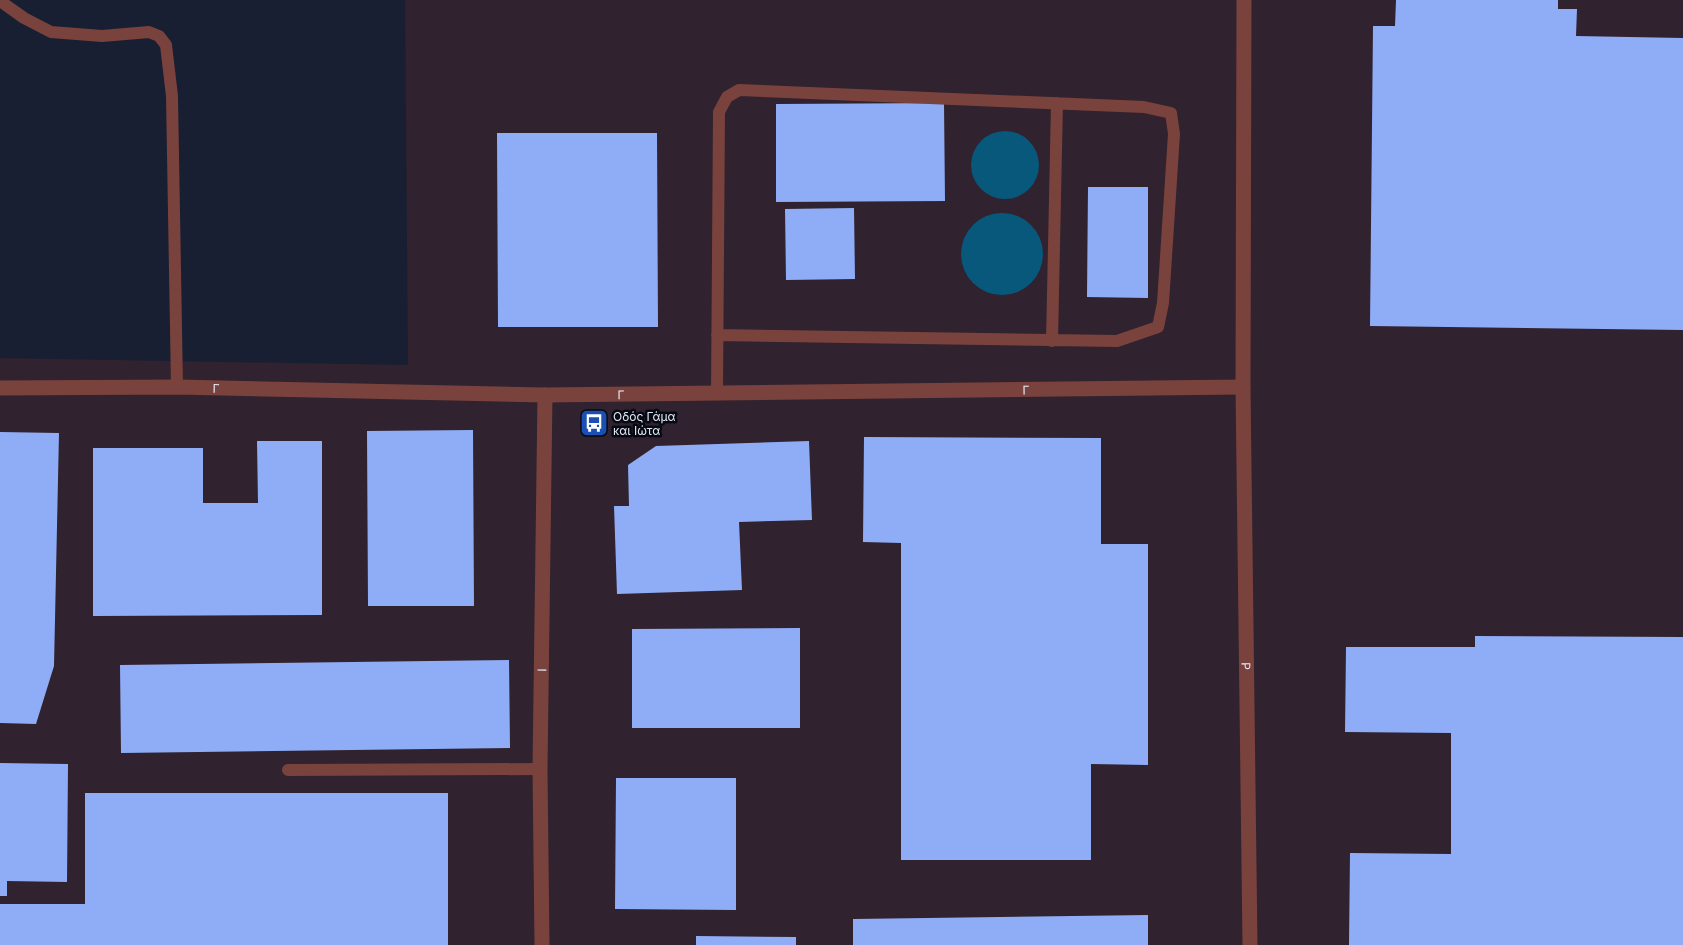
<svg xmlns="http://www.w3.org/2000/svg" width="1683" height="945" font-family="Inter,sans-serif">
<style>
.industrial{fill:#30222e}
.water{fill:#08587b}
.building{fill:#8fadf7}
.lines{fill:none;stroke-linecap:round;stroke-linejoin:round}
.lane{stroke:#79423d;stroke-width:12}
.street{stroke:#79423d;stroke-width:15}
.labels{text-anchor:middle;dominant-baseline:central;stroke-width:5;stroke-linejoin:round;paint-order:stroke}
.street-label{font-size:12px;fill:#e4eaf8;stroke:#060912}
.poi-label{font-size:12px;fill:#e4eaf8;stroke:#060912;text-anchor:start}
</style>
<rect width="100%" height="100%" fill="#181f32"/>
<path class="industrial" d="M405 0H1683V945H0V358L408 365Z"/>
<path class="water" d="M971 165a34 34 0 1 1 68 0a34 34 0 1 1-68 0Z
M961 254a41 41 0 1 1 82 0a41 41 0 1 1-82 0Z"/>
<path class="building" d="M1396 0H1558V9H1577L1576 36 1683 38V330L1370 326 1373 26H1395Z
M944 103 945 201 776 202V104Z
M497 133H657L658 327H498Z
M1088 187H1148V298L1087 297Z
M854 208 855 279 786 280 785 209Z
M473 430 474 606H368L367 431Z
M0 432 59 433 54 666 36 724 0 723Z
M864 437 1101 438V544H1148V765L1091 764V860H901V543L863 542Z
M257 441H322V615L93 616V448H203V503H258Z
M809 441 812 520 739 522 742 590 617 594 614 506H629L628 465 656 446Z
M800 628V728H632V629Z
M1475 636 1683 637V945H1349L1350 853 1451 854V733L1345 732 1346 647H1475Z
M509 660 510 748 121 753 120 665Z
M0 763 68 764 67 882 7 881V896H0Z
M616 778H736V910L615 909Z
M85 793H448V945H0V904H85Z
M1148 915V945H853V919Z
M696 936 796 937V945H696Z"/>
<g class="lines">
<path class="lane" d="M0 1 24 18 51 32 102 36 149 32 159 36 166 45 172 96 177 387
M717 335 1117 341 1158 327 1163 303 1174 134 1171 113 1144 107 739 90 727 97 719 112 717 393
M1052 341 1057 103
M288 770 540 769"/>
<g class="street">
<path id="s1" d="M1244 0 1243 387 1250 945"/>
<path id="s2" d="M0 388 177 387 545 395 1243 387"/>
<path id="s3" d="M542 945 540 769 545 395"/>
</g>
</g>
<defs>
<symbol id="bus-square" viewBox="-11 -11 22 22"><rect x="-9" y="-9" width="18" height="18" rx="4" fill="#1a4fb4" stroke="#060912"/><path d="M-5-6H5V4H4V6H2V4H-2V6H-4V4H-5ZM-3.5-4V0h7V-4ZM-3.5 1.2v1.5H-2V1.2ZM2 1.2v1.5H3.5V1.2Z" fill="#fff"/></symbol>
</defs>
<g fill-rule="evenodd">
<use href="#bus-square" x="578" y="407" width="32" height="32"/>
</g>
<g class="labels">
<g class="street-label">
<text stroke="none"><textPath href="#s2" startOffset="216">Γ</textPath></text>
<text stroke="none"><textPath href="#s2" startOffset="1026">Γ</textPath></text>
<text stroke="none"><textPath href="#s2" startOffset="621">Γ</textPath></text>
<text stroke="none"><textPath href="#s1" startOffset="666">Ρ</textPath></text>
<text stroke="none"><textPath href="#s3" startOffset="275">Ι</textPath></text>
</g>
<g class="poi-label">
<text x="613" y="416">Οδός Γάμα<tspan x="613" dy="14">και Ιώτα</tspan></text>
</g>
</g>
</svg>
